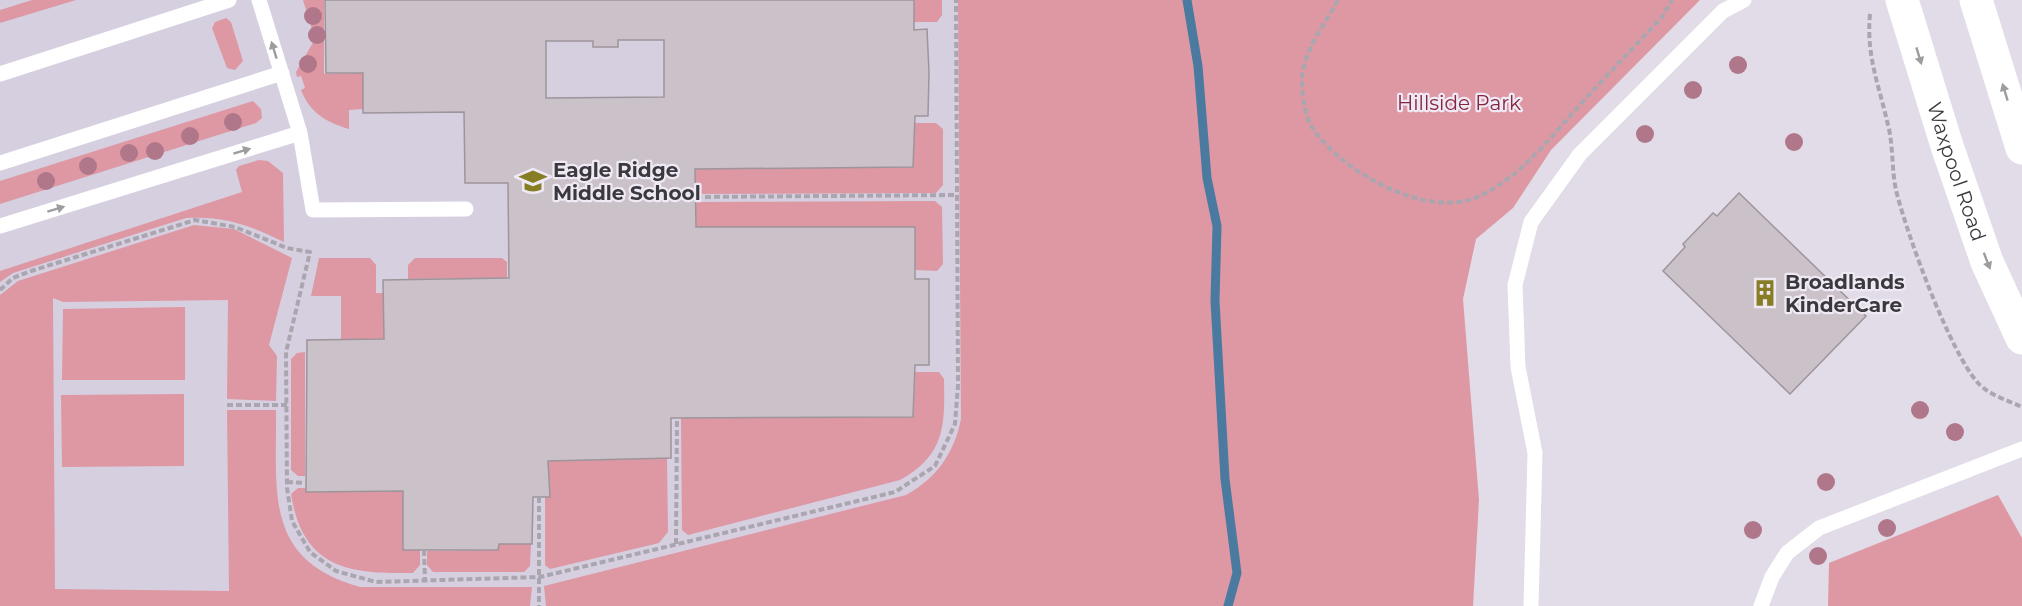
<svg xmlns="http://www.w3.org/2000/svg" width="2022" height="606" font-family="Montserrat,sans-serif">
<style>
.built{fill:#d6cfe0}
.green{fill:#dd98a3}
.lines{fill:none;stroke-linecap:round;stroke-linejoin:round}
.stream{stroke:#4a7a9f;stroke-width:9}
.building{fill:#cbc1c8;stroke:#9e949b;stroke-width:1.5;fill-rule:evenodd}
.path{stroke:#aaa6af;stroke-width:4;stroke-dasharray:6 3;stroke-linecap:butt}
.lane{stroke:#fff;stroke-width:15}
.secondary{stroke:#fff;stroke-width:33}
.tree{fill:#b0778b}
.oneway{fill:#9d9c9e}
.labels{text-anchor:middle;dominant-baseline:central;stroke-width:4.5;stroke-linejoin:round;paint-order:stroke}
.park-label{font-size:20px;fill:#87253f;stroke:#eee9f4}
.poi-label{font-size:20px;font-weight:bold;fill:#3b393e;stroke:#eee9f4;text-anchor:start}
.street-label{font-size:20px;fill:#3b393e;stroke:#eee9f4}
</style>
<rect width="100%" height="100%" fill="#e1dce7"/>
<path class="built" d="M0 0H1055L1078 361 970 606H0Z"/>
<path class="green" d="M32 0H76L0 23V10Z
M303 0H324V74L363 73V109L349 110V129C326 122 310 113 301 90L305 88 301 76 297 77 296 72 315 39Z
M914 0H942V15L937 22H914Z
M958 0H1700L1551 150 1513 208 1476 239 1463 299 1479 500 1473 606H546L544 586 906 495C937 478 954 453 961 419Z
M226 18 231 22 243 61 235 70 227 68 212 28 215 22Z
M253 101 261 109 262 118 256 123 0 204V181Z
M915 123H936L943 129V185L936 193 696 194 695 169 913 167Z
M259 160 268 161 283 173 284 242C248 225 226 216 186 218L13 273 0 282V271L242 192 236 170 239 166Z
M935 201 942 207 943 264 937 271 915 270V227H696L695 202Z
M194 225 234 229 292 258 269 345 277 356 276 401 227 399 228 300 63 302 53 298 55 589 229 591 227 410H276C277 492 263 560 360 587H532L530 606H0V295L18 281Z
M319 258H370L376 265V293H384V339H341V296H311Z
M415 258H502L507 262V278L408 279V265Z
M185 307V380H62L63 309Z
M305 352V476H298L291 470V359L297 353Z
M915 372H939L944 379C945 426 945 455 900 480L688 535 682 530 681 418 913 417Z
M184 394V466L62 467 61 395Z
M667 458 668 532 659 543 550 569 545 565V497H550L548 461Z
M298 488H305L307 492 403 491V550H420V565L413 573C349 574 303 569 291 494Z
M1998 495 2022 538V606H1828L1829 563Z
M499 544H531L530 566 524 572H433L427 565V551L498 550Z"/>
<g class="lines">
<path class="stream" d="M1187 0 1198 66 1207 178 1217 226 1215 301 1225 479 1237 573 1228 606"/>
</g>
<path class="building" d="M325 0H914V30L927 29 929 72 928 116H915L913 167 695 169 696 227H915V279H929V365H915L913 417 671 418V458L548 461 550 497H533L532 544H499L498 550H403V491L306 492 307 340 384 339 383 280 509 278 508 183H465L464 112 363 113V73H326ZM618 40H664V97L546 98V41H593V47H618Z
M1739 193 1866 316 1790 394 1663 271 1685 247 1683 244 1713 213 1717 216Z"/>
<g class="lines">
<path class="path" d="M1338 0C1323 28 1300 53 1302 87 1303 100 1306 120 1314 130 1343 172 1426 219 1477 197 1519 179 1549 139 1578 107 1606 76 1634 47 1662 17L1672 0
M1870 14C1866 56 1879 85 1888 125 1894 148 1891 172 1897 194 1908 237 1950 352 1978 383 1989 395 2007 400 2022 407
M696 197 957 195
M0 290 13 278 31 271 195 220 235 227 287 248 310 252 286 352 287 488 292 521 310 552 336 571 376 582 540 577 895 492 935 466 955 424 958 385 956 0
M227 405H287
M287 482 306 483
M539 497V606
M676 544 677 418
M424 550 425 580"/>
<path class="lane" d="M259 0 300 133 313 210 466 209
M0 74 229 0
M0 163 282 73
M0 226 300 133
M1531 606 1535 453 1518 367 1515 285 1531 222 1580 154 1723 11 1744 0
M1761 606 1772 577 1787 553 1819 528 2022 449"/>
<g class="secondary">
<path id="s1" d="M1902 0 1947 146 1987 262 2022 338"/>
<path d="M1976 0 2022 148"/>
</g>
</g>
<g class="tree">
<circle cx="313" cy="16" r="9"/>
<circle cx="317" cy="35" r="9"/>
<circle cx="308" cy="64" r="9"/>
<circle cx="1738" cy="65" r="9"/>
<circle cx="1693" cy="90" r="9"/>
<circle cx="233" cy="122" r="9"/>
<circle cx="1645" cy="134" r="9"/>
<circle cx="190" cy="136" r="9"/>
<circle cx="1794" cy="142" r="9"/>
<circle cx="155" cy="151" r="9"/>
<circle cx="129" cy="153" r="9"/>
<circle cx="88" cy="166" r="9"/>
<circle cx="46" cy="181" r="9"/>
<circle cx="1920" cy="410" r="9"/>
<circle cx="1955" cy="432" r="9"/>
<circle cx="1826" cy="482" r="9"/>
<circle cx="1887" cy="528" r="9"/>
<circle cx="1753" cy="530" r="9"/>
<circle cx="1818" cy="556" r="9"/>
</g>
<defs><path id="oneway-solid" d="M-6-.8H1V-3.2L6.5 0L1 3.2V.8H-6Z" transform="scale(1.5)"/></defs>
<g class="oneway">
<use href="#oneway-solid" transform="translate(274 50) rotate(-107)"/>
<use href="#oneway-solid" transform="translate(1919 56) rotate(73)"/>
<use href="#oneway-solid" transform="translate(2005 92) rotate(-107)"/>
<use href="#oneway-solid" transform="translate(242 151) rotate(-17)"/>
<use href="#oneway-solid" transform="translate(56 209) rotate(-17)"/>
<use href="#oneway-solid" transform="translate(1987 261) rotate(69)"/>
</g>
<defs>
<symbol id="school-bare" viewBox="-9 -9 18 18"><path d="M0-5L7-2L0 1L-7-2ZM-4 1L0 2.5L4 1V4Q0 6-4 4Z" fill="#867d24" stroke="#eee9f4" stroke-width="2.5" paint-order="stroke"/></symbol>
<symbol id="building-bare" viewBox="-9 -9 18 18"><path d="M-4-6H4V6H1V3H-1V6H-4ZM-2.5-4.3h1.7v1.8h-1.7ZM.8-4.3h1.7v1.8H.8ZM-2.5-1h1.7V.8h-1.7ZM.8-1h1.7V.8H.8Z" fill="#867d24" stroke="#eee9f4" stroke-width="2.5" paint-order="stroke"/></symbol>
</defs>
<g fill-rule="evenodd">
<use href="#school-bare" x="514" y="162" width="38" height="38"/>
<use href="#building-bare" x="1746" y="274" width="38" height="38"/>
</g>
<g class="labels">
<g class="park-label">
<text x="1459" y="103">Hillside Park</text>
</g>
<g class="poi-label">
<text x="553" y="170">Eagle Ridge<tspan x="553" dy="23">Middle School</tspan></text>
<text x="1785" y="282">Broadlands<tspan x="1785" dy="23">KinderCare</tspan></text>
</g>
<g class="street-label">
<text stroke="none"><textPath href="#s1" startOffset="180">Waxpool Road</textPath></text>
</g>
</g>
</svg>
